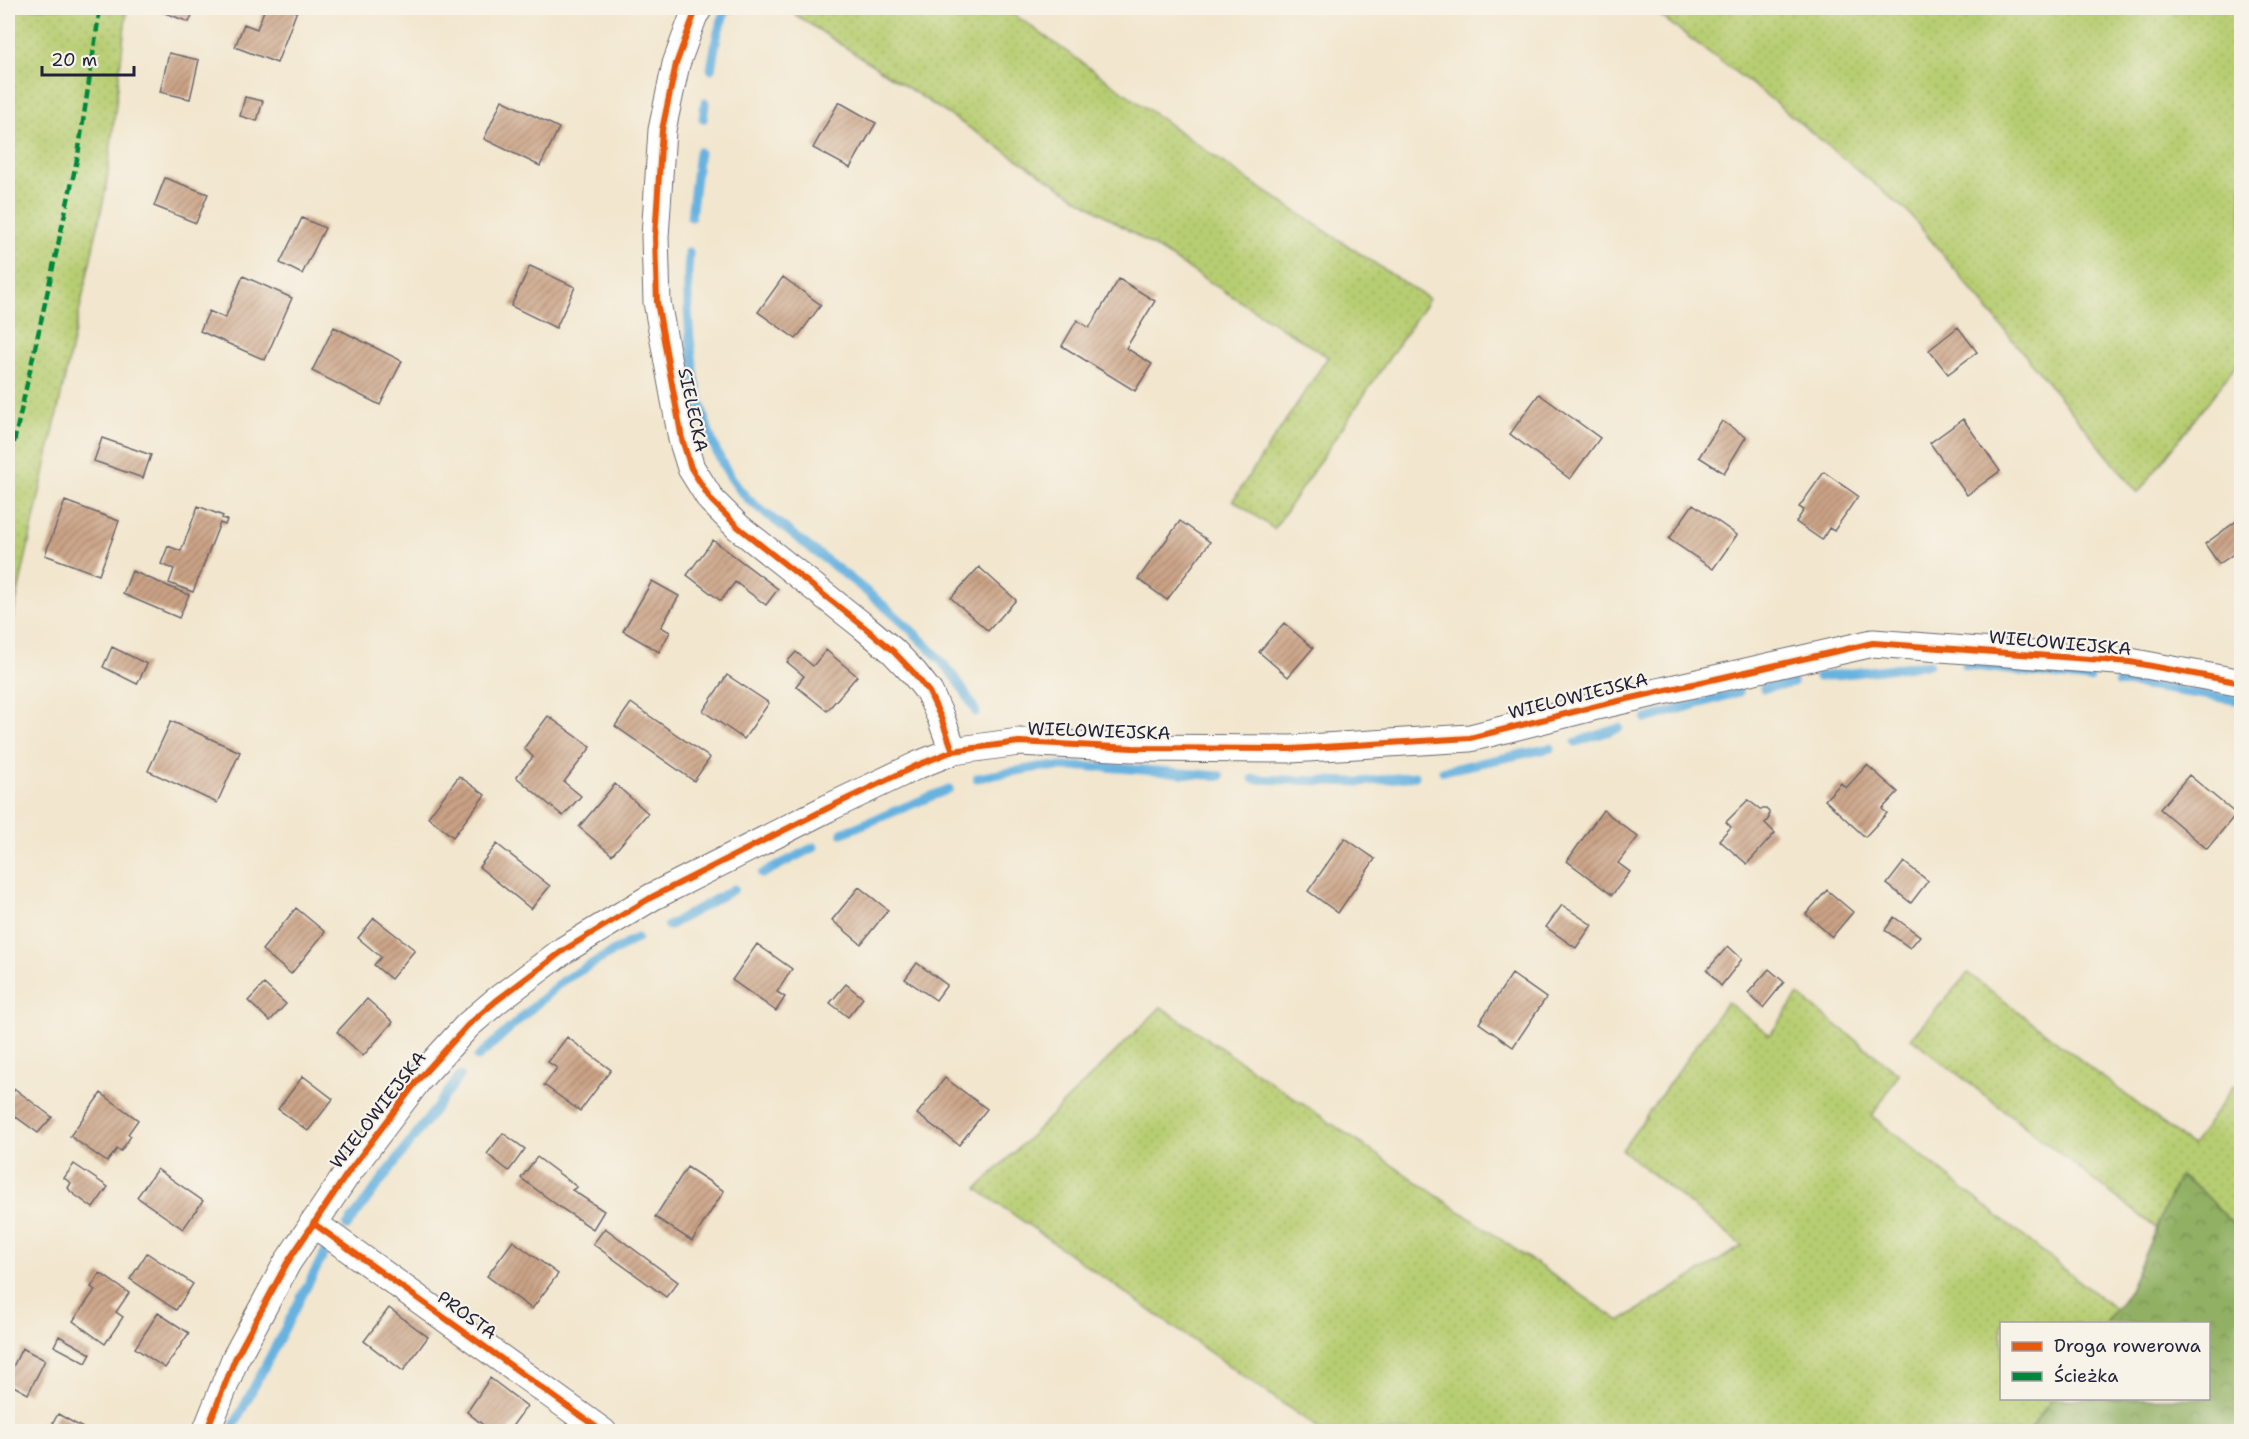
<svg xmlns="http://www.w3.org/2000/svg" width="2249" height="1439" font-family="'Shantell Sans',sans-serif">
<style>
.grass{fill:url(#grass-dots);stroke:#6c7856;stroke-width:1.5}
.forest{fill:url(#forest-crowns);stroke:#5a694f;stroke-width:1.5}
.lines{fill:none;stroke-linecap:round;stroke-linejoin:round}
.stream{stroke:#67b2e0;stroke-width:9}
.building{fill:url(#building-hatch)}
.minor-casing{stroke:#6b676e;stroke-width:29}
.minor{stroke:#fff;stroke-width:27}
.quiet{stroke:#00873e;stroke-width:4.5;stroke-dasharray:9 4.5;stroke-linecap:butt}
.cycleway-casing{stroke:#f7f3e8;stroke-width:10}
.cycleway{stroke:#e8590c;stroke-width:6}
.labels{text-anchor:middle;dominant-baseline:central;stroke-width:4.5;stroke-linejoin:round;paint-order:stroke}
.street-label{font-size:18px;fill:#22223b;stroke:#f7f3e8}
</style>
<defs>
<pattern id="grass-dots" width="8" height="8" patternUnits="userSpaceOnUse" patternTransform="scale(1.5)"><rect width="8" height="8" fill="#b7cd71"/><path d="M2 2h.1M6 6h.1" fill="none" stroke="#9db063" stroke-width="1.8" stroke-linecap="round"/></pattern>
<pattern id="forest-crowns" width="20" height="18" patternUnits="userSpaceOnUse" patternTransform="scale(1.5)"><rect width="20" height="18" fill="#91b063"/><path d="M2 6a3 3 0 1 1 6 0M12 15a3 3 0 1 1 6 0" fill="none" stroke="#768f53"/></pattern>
<pattern id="building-hatch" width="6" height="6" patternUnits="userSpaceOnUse" patternTransform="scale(1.5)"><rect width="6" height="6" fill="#cba385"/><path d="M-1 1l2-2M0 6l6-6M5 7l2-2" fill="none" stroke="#a4846e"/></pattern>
</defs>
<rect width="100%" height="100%" fill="#f7f3e8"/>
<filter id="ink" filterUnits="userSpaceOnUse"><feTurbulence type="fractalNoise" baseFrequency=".0167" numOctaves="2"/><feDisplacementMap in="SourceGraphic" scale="12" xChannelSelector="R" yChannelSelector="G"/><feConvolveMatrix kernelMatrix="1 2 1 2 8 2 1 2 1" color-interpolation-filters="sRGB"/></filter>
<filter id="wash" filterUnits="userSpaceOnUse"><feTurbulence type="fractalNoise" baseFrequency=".008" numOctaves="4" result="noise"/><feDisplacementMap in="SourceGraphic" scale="24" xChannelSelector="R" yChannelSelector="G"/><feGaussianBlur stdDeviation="1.35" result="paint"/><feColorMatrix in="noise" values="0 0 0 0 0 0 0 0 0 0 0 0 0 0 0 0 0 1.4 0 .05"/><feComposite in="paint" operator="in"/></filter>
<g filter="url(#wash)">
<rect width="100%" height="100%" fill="#f2e6ce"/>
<path class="grass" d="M8 8H127L106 189 8 639Z
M785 8H1005L1245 178 1429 299 1274 529 1233 500 1328 357 1071 194Z
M1650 8H2241V359L2138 493 1907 211 1771 99Z
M1968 973 2192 1146 2234 1085 2241 1092V1232L2200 1189 2179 1176 2156 1228 1911 1038Z
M1798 995 1899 1074 1872 1116 2116 1310 2106 1323 2002 1324V1398L2052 1399 2028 1431H1322L977 1189 1161 1007 1620 1321 1742 1246 1622 1150 1727 1002 1770 1035Z"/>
<path class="forest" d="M2179 1176 2200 1189 2241 1232V1425L2237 1432 2028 1431 2052 1399 2208 1398V1324L2106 1323 2127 1294Z"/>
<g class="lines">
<path class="stream" d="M711 69C715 49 717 25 728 8
M703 119 705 103
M691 217 699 152
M689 252C684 327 693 443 748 499 760 510 775 520 787 530 822 557 858 583 891 612 924 641 956 672 976 712
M1966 665 2090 679
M1819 677 1929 664
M2119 682 2242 701
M1764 688 1793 683
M1646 719 1739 692
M1576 742 1619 728
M1443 771 1551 748
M977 778 1039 767H1105L1220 776
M1253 779 1360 782 1415 776
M842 833 949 789
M762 874 814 847
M668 926 734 889
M478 1057 562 981 637 938
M347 1226 460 1076
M234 1425 325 1252"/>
</g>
<g id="blocks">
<path class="building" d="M152 8H195L189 22Z
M265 8H298L277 63 235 47 244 24 257 29Z
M169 53 199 60 190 99 160 92Z
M245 97 263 101 257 121 240 116Z
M502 100 559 128 540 166 484 139Z
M839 102 876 123 850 168 813 148Z
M165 178 208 194 196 223 154 206Z
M302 218 325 228 302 274 280 263Z
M530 266 575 287 556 328 511 306Z
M243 276 292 298 265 360 200 331 209 311 225 318Z
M783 277 821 305 796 339 758 312Z
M1119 279 1155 301 1126 348 1152 364 1135 391 1062 346 1077 320 1089 328Z
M334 327 402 361 380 405 312 371Z
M1958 327 1977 352 1948 374 1929 350Z
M1539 394 1600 438 1570 479 1510 434Z
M1963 419 2000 471 1967 495 1930 443Z
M1722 421 1746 437 1724 473 1699 457Z
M102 438 151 455 143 478 94 461Z
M1824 472 1858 496 1834 531 1829 528 1822 540 1796 522 1804 510 1799 507Z
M65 501 119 521 99 575 45 555Z
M1693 504 1737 535 1713 569 1669 539Z
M198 506 223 516 222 518 227 520 225 525 220 523 193 592 169 583 174 569 161 564 168 546 181 551Z
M2242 517V548L2219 564 2205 544Z
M1180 521 1210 542 1167 600 1138 579Z
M713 540 778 589 766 605 735 582 721 601 687 575Z
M979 567 1016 600 988 631 951 598Z
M132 571 189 595 179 618 123 594Z
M652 581 679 596 661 627 670 632 659 652 623 631Z
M1284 623 1313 648 1288 677 1259 652Z
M112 647 147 664 137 684 103 667Z
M826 650 857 676 827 711 796 686 804 676 787 662 796 652 813 666Z
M727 675 769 703 744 739 703 711Z
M631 703 710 758 694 781 615 726Z
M548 716 591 747 564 782 581 796 563 816 516 777 533 757 524 748Z
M171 721 240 752 217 803 148 771Z
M1867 765 1898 792 1882 809 1887 813 1865 837 1825 800 1841 783 1846 788Z
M2189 775 2236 814 2207 849 2160 809Z
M459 776 485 795 453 837 428 817Z
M615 784 648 813 612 855 579 827Z
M1748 800 1760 809H1766L1769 812V818L1765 823 1775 833 1747 864 1719 840 1731 827 1726 822Z
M1603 810 1638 837 1618 863 1630 872 1612 895 1567 861Z
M1345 838 1375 859 1338 913 1308 891Z
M497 844 550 886 531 909 479 867Z
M1904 862 1928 881 1911 903 1887 884Z
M859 887 888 910 861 944 832 920Z
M1827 890 1853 912 1832 937 1806 914Z
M1562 905 1592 925 1576 948 1546 927Z
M296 908 325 932 291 974 262 950Z
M1894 917 1920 936 1910 948 1885 930Z
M374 918 415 950 391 979 374 965 381 957 358 938Z
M757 944 792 969 777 992 785 997 776 1011 732 980Z
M1728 946 1742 959 1721 986 1707 970Z
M917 963 947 985 936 1000 905 979Z
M1769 969 1784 982 1763 1008 1748 993Z
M1512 974 1546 998 1513 1047 1479 1023Z
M264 984 286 1004 270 1021 248 1001Z
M846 984 863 998 848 1017 830 1003Z
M367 999 393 1022 363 1056 337 1032Z
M567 1037 611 1070 580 1111 544 1085 557 1068 548 1062Z
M303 1076 333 1099 308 1131 278 1109Z
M945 1078 987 1109 959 1145 917 1114Z
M15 1089 52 1117 38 1133 8 1111V1100Z
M101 1093 138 1120 128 1134 131 1136 121 1151 117 1149 107 1162 70 1136Z
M503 1133 525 1149 509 1171 487 1154Z
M537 1157 577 1187 572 1190 604 1211 593 1229 561 1208 521 1178Z
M74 1164 108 1187 93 1208 71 1192 68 1188 71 1183 64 1178Z
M687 1167 724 1191 692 1241 655 1217Z
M157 1169 203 1201 183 1229 137 1197Z
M605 1228 678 1282 666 1297 593 1244Z
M513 1241 558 1274 532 1309 487 1276Z
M147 1253 193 1284 176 1310 130 1279Z
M100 1273 129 1293 116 1312 123 1317 105 1344 73 1321 95 1290 91 1287Z
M389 1308 428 1337 403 1371 364 1341Z
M158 1313 189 1333 165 1368 135 1348Z
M59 1336 91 1354 86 1363 54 1346Z
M22 1348 45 1360 28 1394 8 1383V1377Z
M490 1378 527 1406 508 1432H492L467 1412Z
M58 1414 90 1432H48Z"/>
</g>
</g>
<g filter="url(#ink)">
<use href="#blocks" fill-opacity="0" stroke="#6b676e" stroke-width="1.5"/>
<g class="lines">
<defs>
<path id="minor" d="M699 8 694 15 676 64 662 130 655 237 657 302 682 439 691 468 711 500 738 527 863 626 893 651 914 673 929 692 941 718 953 751
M313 1223 603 1432
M206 1432 235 1359 287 1263 347 1174 418 1080 468 1025 496 1001 564 950 652 897 828 808 918 765 953 751 1019 742 1133 748 1291 749 1470 738 1601 705 1873 643 2130 662 2242 683"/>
</defs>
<use href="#minor" class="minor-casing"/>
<use href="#minor" class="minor"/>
<path class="quiet" d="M8 469 78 155 100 8"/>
<defs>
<path id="cycleway" d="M699 8 694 15 676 64 662 130 655 237 657 302 682 439 691 468 711 500 738 527 863 626 893 651 914 673 929 692 941 718 953 751
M313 1223 603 1432
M206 1432 235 1359 287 1263 347 1174 418 1080 468 1025 496 1001 564 950 652 897 828 808 918 765 953 751 1019 742 1133 748 1291 749 1470 738 1601 705 1873 643 2130 662 2242 683"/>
</defs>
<use href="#cycleway" class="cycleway-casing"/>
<use href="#cycleway" class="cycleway"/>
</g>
</g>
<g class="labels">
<g class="street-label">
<text transform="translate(693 410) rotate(78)">SIELECKA</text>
<text transform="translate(2060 643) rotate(5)">WIELOWIEJSKA</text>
<text transform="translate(1578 696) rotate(-14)">WIELOWIEJSKA</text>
<text transform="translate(1099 731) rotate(2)">WIELOWIEJSKA</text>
<text transform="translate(378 1110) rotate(-52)">WIELOWIEJSKA</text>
<text transform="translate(467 1315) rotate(36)">PROSTA</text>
</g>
</g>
<rect width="2249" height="1439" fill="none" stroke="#f7f3e8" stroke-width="30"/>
<rect x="2000" y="1322" width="210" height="78" fill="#f7f3e8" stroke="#a29fa3" stroke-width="1.5"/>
<rect x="2012" y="1342" width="30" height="9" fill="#e8590c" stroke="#a29fa3" stroke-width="1.5"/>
<text x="2054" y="1352" font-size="18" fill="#22223b">Droga rowerowa</text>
<rect x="2012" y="1372" width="30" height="9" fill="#00873e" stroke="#a29fa3" stroke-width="1.5"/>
<text x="2054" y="1382" font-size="18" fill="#22223b">Ścieżka</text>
<path d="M42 66v9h92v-9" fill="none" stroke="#22223b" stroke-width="3"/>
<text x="51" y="66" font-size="18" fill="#22223b" stroke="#f7f3e8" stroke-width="4.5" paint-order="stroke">20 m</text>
</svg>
